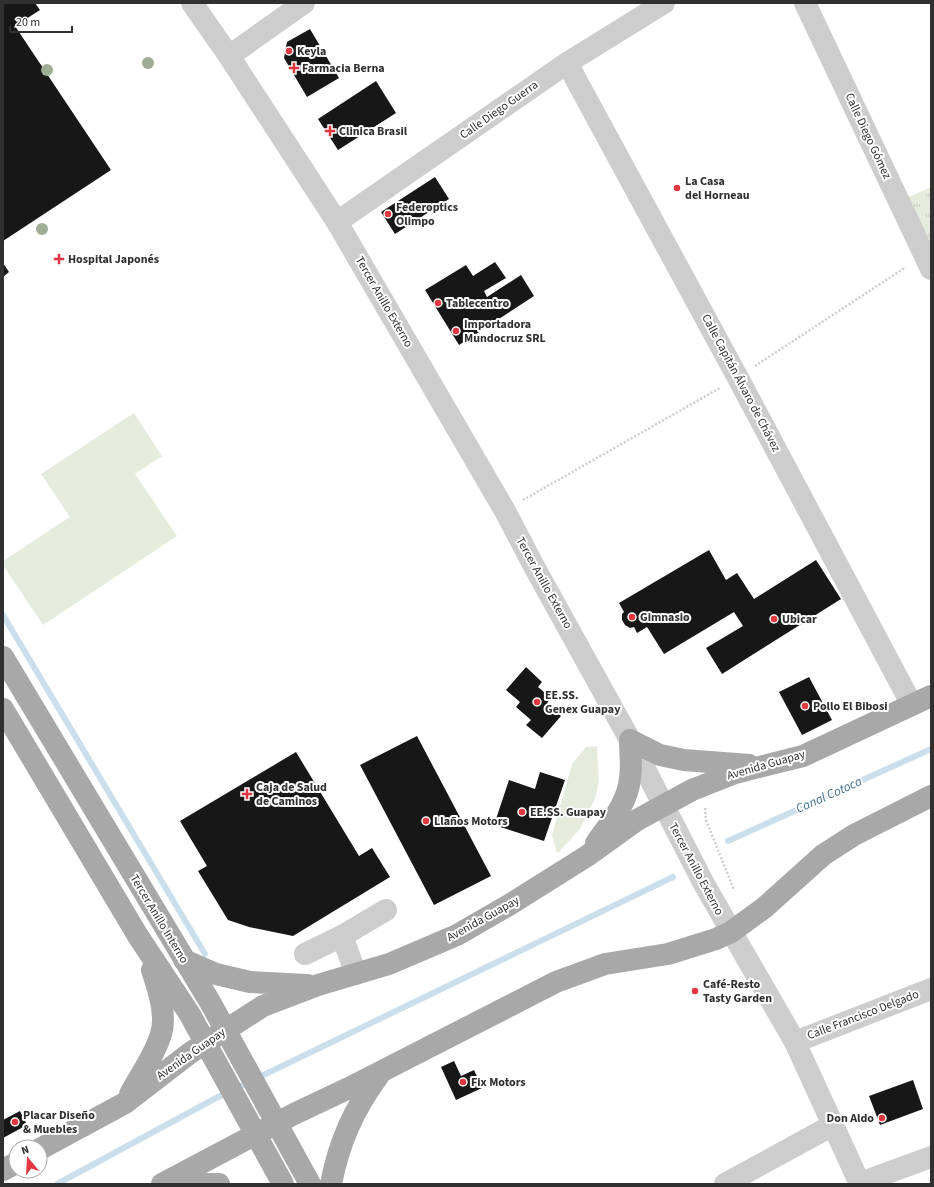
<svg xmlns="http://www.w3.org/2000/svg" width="934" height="1187" font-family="'Source Sans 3',sans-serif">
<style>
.grass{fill:url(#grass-tufts)}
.garden{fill:#e5ecde}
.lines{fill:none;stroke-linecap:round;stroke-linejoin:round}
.stream{stroke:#cbdeeb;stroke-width:6}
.building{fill:#171717}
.path{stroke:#cdcdcd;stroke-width:2.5;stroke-dasharray:2 2;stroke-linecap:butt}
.minor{stroke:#cdcdcd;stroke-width:22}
.major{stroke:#a8a8a8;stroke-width:22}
.tree{fill:#a0ad95}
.poi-dot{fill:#e13740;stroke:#fff;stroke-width:1.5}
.labels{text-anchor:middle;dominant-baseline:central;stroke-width:4;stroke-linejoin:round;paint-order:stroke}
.poi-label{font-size:12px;font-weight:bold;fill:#303030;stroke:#fff;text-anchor:start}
.street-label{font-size:12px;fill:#303030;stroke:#fff}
.water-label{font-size:13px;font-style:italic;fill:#3f6f90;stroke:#fff}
</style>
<defs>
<pattern id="grass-tufts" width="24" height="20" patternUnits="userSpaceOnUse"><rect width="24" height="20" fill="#e5ecde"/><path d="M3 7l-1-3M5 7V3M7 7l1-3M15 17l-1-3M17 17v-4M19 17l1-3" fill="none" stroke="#c5cbbf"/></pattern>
</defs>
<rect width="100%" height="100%" fill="#fff"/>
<path class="grass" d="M931 187V249L909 197Z"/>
<path class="garden" d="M134 413 162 456 135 474 177 536 43 625 3 565V561L70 517 41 474Z
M597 746 599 781 595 799 580 829 557 854 552 835 572 764 586 747Z"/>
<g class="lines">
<path class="stream" d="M3 615 205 954
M728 841 931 749
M57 1184 216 1098 673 877"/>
</g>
<path class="building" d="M3 3H35L40 10 15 26 111 170 3 241Z
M310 29 339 78 307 97 284 58 287 42Z
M376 81 396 113 338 150 318 119Z
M435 177 449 199 395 234 381 212Z
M495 262 506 278 484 291 487 297 521 275 534 296 459 345 425 290 466 265 473 276Z
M3 263 9 272 3 277Z
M709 550 726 580 737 573 754 599 816 560 841 599 722 674 706 648 743 626 734 612 664 654 647 627 637 633 634 627 630 628 625 625 622 620V614L624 612 619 603Z
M526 667 542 682 538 687 551 698 547 703 561 716 542 738 526 725 531 720 516 707 520 702 506 690Z
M809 677 832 720 802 735 779 692Z
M417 736 491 876 434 905 360 765Z
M296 752 359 856 372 848 390 877 293 936 249 927 228 920 198 871 207 866 180 821Z
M540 772 565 780 544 841 494 825 509 780 535 789Z
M454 1061 461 1076 474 1070 482 1088 456 1100 441 1067Z
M913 1080 923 1109 880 1125 869 1096Z
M20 1111 27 1125 3 1138V1120Z"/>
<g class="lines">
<path class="path" d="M755 366 906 267
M523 500 720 388
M705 808 706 820 734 890"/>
<path class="minor" d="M192 3 229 56 337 222 505 511 536 570 630 740 704 884 795 1042 860 1184
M805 3 931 269
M229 56 304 3
M567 63 738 378 912 705
M337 222 567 63 664 3
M342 936 356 974
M305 954 342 936 386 910
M795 1042 931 989
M860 1183 931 1157
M725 1184 833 1125"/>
<path class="major" d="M3 657 210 1002 310 1184
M3 709 138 936 189 1013 283 1184
M596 843C610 823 628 803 630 778 632 765 630 752 630 740L660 755 684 760 749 765
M184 960 216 974 250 982 307 985
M130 1094C140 1075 155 1055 161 1034 167 1015 158 988 152 970
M40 1149 125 1103 190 1053 263 1006 318 985 389 964 457 935 509 905 587 856 637 820 692 790 735 773 803 756 931 696
M3 1170 16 1163
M162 1184 294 1114 351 1087 556 982 605 964 668 954 716 939 731 932 764 908 823 855 854 835 931 796
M189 1184H219
M331 1184C339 1142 354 1109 379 1075"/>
</g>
<g class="tree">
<circle cx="148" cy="63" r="6"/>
<circle cx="47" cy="70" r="6"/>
<circle cx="42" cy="229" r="6"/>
</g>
<g class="poi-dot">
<circle cx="289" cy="51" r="4"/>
<path d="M292 62h4v4h4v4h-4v4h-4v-4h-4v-4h4z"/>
<path d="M328 125h4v4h4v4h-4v4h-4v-4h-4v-4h4z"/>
<circle cx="677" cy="188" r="4"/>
<circle cx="388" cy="214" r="4"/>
<path d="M57 253h4v4h4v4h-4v4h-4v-4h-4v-4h4z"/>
<circle cx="438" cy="303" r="4"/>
<circle cx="456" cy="331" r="4"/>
<circle cx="632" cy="617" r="4"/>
<circle cx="774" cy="619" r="4"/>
<circle cx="537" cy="702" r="4"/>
<circle cx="805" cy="706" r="4"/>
<path d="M245 788h4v4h4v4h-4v4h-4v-4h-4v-4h4z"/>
<circle cx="522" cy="812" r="4"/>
<circle cx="426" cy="821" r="4"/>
<circle cx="695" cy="991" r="4"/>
<circle cx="463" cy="1082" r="4"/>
<circle cx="882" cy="1118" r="4"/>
<circle cx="15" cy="1122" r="4"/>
</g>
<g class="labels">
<g class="poi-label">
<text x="297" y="51">Keyla</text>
<text x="302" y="68">Farmacia Berna</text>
<text x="339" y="131">Clinica Brasil</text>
<text x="685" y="181">La Casa<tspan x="685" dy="14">del Horneau</tspan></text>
<text x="396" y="207">Federoptics<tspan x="396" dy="14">Olimpo</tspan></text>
<text x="68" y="259">Hospital Japonés</text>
<text x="446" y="303">Tablecentro</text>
<text x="464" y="324">Importadora<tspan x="464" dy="14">Mundocruz SRL</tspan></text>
<text x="640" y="617">Gimnasio</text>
<text x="782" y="619">Ubicar</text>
<text x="545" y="695">EE.SS.<tspan x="545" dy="14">Genex Guapay</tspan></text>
<text x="813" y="706">Pollo El Bibosi</text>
<text x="256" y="787">Caja de Salud<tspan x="256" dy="14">de Caminos</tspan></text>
<text x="530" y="812">EE.SS. Guapay</text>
<text x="434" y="821">Llaños Motors</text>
<text x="703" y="984">Café-Resto<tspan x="703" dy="14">Tasty Garden</tspan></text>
<text x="471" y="1082">Fix Motors</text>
<text x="23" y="1115">Placar Diseño<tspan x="23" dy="14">&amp; Muebles</tspan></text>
<text x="874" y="1118" text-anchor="end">Don Aldo</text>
</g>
<g class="street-label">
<text transform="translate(499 110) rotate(-35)">Calle Diego Guerra</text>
<text transform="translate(868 136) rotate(65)">Calle Diego Gómez</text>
<text transform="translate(384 302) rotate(60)">Tercer Anillo Externo</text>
<text transform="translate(741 383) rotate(62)">Calle Capitán Álvaro de Chávez</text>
<text transform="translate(544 583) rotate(61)">Tercer Anillo Externo</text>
<text transform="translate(766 765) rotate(-16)">Avenida Guapay</text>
<text transform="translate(696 869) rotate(62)">Tercer Anillo Externo</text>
<text transform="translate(159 919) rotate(59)">Tercer Anillo Interno</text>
<text transform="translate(483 919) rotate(-29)">Avenida Guapay</text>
<text transform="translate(863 1015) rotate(-21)">Calle Francisco Delgado</text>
<text transform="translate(191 1054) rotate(-35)">Avenida Guapay</text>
</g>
<g class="water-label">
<text transform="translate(829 795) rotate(-24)">Canal Cotoca</text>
</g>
</g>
<rect width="934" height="1187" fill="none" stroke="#303030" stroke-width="8"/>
<g transform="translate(28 1159) rotate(342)"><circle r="19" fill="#ffffff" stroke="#acacac"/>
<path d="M0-3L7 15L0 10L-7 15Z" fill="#e13740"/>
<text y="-6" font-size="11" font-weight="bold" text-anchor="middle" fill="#303030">N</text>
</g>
<path d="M10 26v6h62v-6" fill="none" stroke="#303030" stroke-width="2"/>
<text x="16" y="26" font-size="12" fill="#303030" stroke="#ffffff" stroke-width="3" paint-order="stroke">20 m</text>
</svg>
